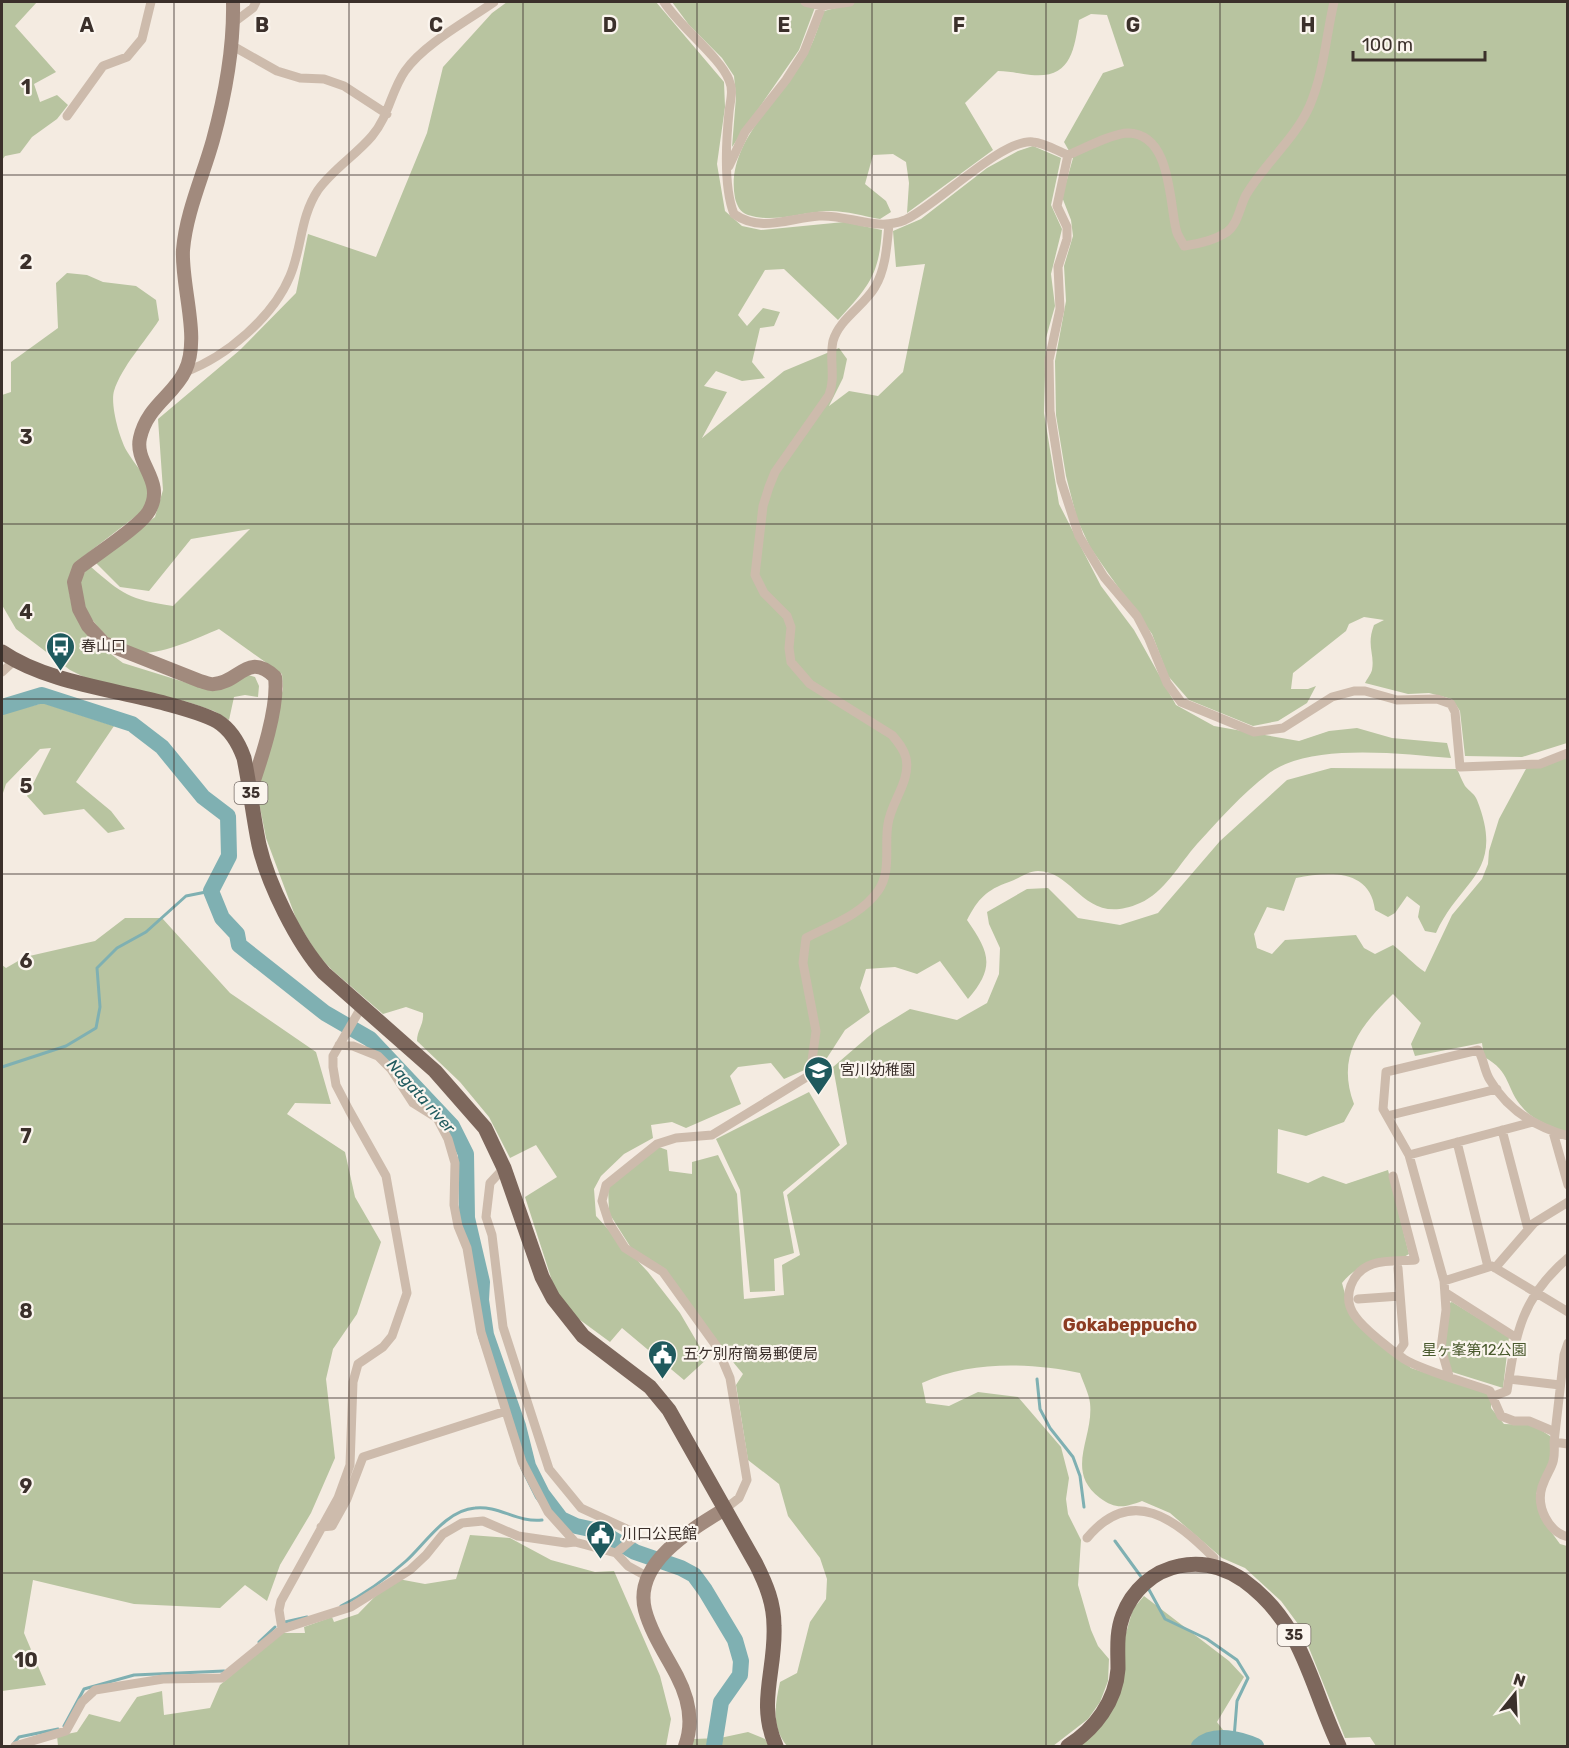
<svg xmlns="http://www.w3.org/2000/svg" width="1569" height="1748" font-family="Rubik,'Noto Sans JP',sans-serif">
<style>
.green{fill:#b8c4a0}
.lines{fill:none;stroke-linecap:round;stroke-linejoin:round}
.stream{stroke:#7fb0b2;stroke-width:3}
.river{stroke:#7fb0b2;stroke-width:16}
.street{stroke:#cdbbac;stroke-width:9}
.secondary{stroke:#a18a7d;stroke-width:14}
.primary{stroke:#7d675c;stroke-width:15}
.grid{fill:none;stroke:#3b302b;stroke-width:1.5;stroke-opacity:0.55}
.labels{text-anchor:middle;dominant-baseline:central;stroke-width:4.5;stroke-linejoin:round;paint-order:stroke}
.shield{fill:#fbf5ee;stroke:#756b66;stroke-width:1.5}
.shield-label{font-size:14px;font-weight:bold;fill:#3b302b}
.poi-label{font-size:15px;fill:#3b302b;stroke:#fbf5ee;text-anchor:start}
.park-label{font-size:15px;fill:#4a5a2e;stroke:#fbf5ee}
.water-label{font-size:16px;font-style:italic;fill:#1f5a5e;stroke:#fbf5ee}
.quarter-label{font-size:18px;font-weight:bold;fill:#8c3b22;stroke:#fbf5ee}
.grid-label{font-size:20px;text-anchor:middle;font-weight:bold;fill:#3b302b;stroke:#fbf5ee;stroke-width:4.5;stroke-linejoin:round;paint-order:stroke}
</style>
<rect width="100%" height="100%" fill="#f4ebe1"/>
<path class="green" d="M2 2H37L15 26 56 72 34 84 40 102 57 95 68 105 57 119 32 137 20 153 5 156 2 160Z
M507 2H656L724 82 725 107 717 164 725 211 742 226 761 230 844 222 882 230C879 276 868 287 838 320L784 269 765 270 738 315 747 326 763 308 780 312 774 326 760 328 752 362 765 378 742 381 716 371 704 386 727 392 702 438 784 371 839 348 847 359 843 378 829 406 849 391 878 396 903 372 925 264 896 267 893 231 921 219 987 168 1018 151 1033 146 1061 158 1051 205 1062 229 1051 274 1055 306 1046 338 1044 413 1059 504 1101 586 1134 630 1176 705 1214 726 1299 741 1329 731 1357 728 1392 738 1447 743 1451 758C1402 754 1309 742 1268 774 1242 794 1219 820 1197 844 1180 863 1164 893 1140 903 1084 928 1076 871 1038 871 1028 871 1018 879 1009 882 986 890 978 899 967 920 989 952 996 966 968 999L940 961 917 974 895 967 866 969 860 988 870 1012 845 1030 825 1061 784 1079 771 1063 738 1067 730 1076 741 1104 686 1128 672 1122 651 1125 653 1138 624 1154 601 1176 594 1189 596 1216 648 1272 680 1313 707 1359 684 1380 622 1328 610 1342 576 1317 555 1290 525 1197 557 1177 536 1145 510 1158 489 1117 460 1082 417 1041C417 1030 424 1025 423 1013L406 1007 383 1014 332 970 318 955 297 921 266 838 257 792 283 689 282 674 219 629C197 638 164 654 140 653 117 653 84 616 79 595 76 583 83 574 90 566 123 595 129 599 173 606L250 529 191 539 149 591 120 587 96 563 155 517 163 490 158 419 240 350 296 293 308 234 376 257 427 133 443 67 492 13Z
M672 2H817L799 50 732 147 736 97 734 76 722 58 689 25Z
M851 2H1567V743L1522 757 1465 756 1460 711 1452 699 1429 693 1408 694 1365 683C1367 679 1371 674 1372 670 1375 654 1366 646 1374 625L1384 620 1364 617 1349 624 1346 631 1293 673 1291 689H1308L1316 686 1307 703 1278 721 1253 726 1189 700 1168 676 1152 634 1108 573 1090 547 1077 519 1066 476 1056 415 1055 361 1066 301 1064 266 1073 236 1071 220 1062 197 1073 158 1064 142 1103 73 1124 66 1107 15 1091 14 1079 20C1074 50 1071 79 1031 75 1020 74 1010 71 998 71L965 103 993 150 907 213 909 183 906 162 893 154 873 155 865 184 886 201 891 212 880 219C863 216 844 210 826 211 800 213 773 223 748 215 740 212 737 206 735 198 724 140 786 97 809 50 815 38 819 24 824 11L847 5Z
M67 273 87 275 103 282 136 286 156 300 159 320C145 342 122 366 114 391 110 405 120 441 128 453 142 476 161 486 140 513L84 556 69 590 71 602 81 626 100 646 123 663 197 686 245 674 255 677 259 686 258 697 245 695 234 697 229 720 214 711 188 702 86 678 70 670 16 629 2 605V395L11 392V362L58 328 56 283Z
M43 703 114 726 76 782 111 811 125 829 108 833 84 809 44 815 27 796 51 748 40 749 6 784 2 796V714Z
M1567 755V1133C1552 1126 1534 1121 1523 1108 1505 1088 1512 1072 1484 1057L1482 1043 1415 1056 1411 1044 1421 1023 1393 994C1360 1026 1336 1056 1354 1104L1344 1122 1306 1136 1278 1129 1277 1173 1308 1183 1323 1176 1346 1184 1388 1170 1409 1254 1404 1257C1379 1261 1359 1262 1342 1283L1348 1305 1358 1324 1411 1368 1486 1393 1491 1397V1408L1504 1424 1533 1425 1550 1436 1553 1455 1551 1464 1536 1494 1541 1518 1560 1544 1567 1546V1746H1376L1370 1737 1345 1738 1301 1628 1281 1601 1245 1568 1222 1558 1170 1513 1142 1501C1124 1508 1115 1509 1100 1498 1064 1471 1094 1438 1090 1403 1089 1394 1083 1382 1080 1373 1029 1362 969 1361 922 1383L926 1403 949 1406 978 1392 1018 1397 1061 1447 1069 1478 1066 1499 1068 1514 1081 1540 1078 1585 1091 1630 1098 1646 1109 1659 1108 1681 1100 1702 1088 1719 1053 1746H787C771 1727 775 1705 780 1682L797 1673 810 1622 826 1599 827 1579 820 1558 788 1516 779 1484 748 1460 736 1385 743 1374 733 1362 726 1360 664 1270 633 1251 609 1213 608 1186 659 1147 667 1150 669 1171 692 1174V1162L718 1155 737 1194 744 1299 784 1295 782 1265 800 1255 787 1195 847 1144 833 1067 876 1030 910 1009 957 1020 987 1003 999 974 1000 948 989 924 987 912 1027 889 1048 888 1078 918 1120 925 1158 913 1220 841 1287 780 1331 768 1457 769C1460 775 1462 781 1465 786 1469 791 1475 794 1477 800 1506 873 1460 879 1436 933L1425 931 1418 917 1420 906 1407 896 1395 913 1388 917 1375 910C1370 868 1328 872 1296 878L1284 911 1267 907 1254 934 1257 948 1272 954 1285 940 1356 935 1364 948 1375 954 1393 945C1405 954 1413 964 1425 972L1452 915 1482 879 1488 864 1489 851 1499 819 1527 767Z
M125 918H162L230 993 316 1052 331 1104 295 1103 287 1114 345 1152 355 1197 381 1242 357 1314 333 1349 326 1379 335 1458 311 1513 280 1565 267 1601 245 1585 220 1608 134 1604 33 1580 24 1633 46 1685 2 1691V965L6 968 25 957 95 941Z
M809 1092 840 1145 783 1192 794 1253 774 1259 775 1291 750 1292 740 1190 716 1139Z
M1452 1302 1509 1337 1503 1388 1452 1372C1442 1349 1446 1328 1449 1303Z
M470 1535 510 1538 551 1560 595 1572 614 1571 660 1676 671 1719 666 1746H58L57 1736 77 1732 89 1714 120 1722 137 1697 162 1691 164 1715 210 1708 220 1685 281 1633H305L304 1627 332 1617 334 1622 358 1614 393 1578 425 1584 456 1579Z
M1144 1596 1229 1661 1244 1677 1217 1722 1235 1746H1076L1097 1731 1133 1609Z
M748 1732 765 1739 769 1746H691L694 1739 720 1738Z"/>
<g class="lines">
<path class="stream" d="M2 1067 66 1046 96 1028 100 1007 97 968 117 948 146 932 186 896 211 891
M1037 1379 1040 1409 1050 1428 1073 1457 1080 1476 1084 1507
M558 1517H559
M1115 1541 1142 1578
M1147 1586 1165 1619 1207 1639 1237 1660 1248 1678 1237 1701 1234 1738
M341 1606C363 1595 388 1577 406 1561 425 1544 446 1510 475 1508 498 1505 518 1523 542 1520
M285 1622 307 1617
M259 1642 275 1627
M64 1726 84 1689 134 1675 224 1671
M14 1743 19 1737 58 1729"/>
<path class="river" d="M2 707 42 695 132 724 162 747 203 797 228 816 229 856 211 891 222 918 237 934 239 945 325 1013 370 1039 452 1126 466 1154 467 1218 482 1282 481 1300 486 1335 518 1426 528 1466 542 1494 561 1519 576 1526 599 1531 635 1552 681 1568 694 1575 705 1590 735 1640 741 1661 740 1675 721 1702 714 1746
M1199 1746C1214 1732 1240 1739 1256 1746"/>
<path class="street" d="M664 2C680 27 720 57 729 80 734 91 730 101 729 112 726 142 723 186 734 214 761 233 789 218 819 216 848 214 876 232 905 220 936 206 1002 138 1033 142 1045 143 1057 151 1068 155 1083 149 1113 133 1128 133 1171 134 1169 200 1176 229 1177 236 1181 239 1184 246 1198 244 1215 240 1227 232 1238 224 1240 206 1246 195 1264 164 1296 138 1310 105 1324 72 1326 36 1334 2
M805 2 822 6 850 2
M233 23 253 8 256 2
M231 45 277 71 300 78 324 79 344 86 387 114
M67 116 103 66 127 57 142 39 151 2
M1068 155 1057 206 1067 227V239L1058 267 1060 309 1049 360 1050 411 1061 481 1079 536 1104 577 1137 616 1149 639 1167 683 1181 702 1254 732 1283 728 1332 697 1354 691H1365L1397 700 1437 699 1451 704 1455 712 1460 767 1540 764 1568 753
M729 166 745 132 786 80 804 52 822 6
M185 372C226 357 273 317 290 276 302 248 300 217 318 190 333 169 356 155 372 136 389 116 391 91 405 71 424 44 467 21 494 2
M2 672 14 661
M339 1045 353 1046 378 1056 391 1069 413 1103 437 1118 448 1139 455 1163 454 1205 458 1226 467 1248 481 1332 522 1462 548 1512 575 1542
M1387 1116 1497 1089
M1502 1130 1528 1229
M1553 1132 1568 1185
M1457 1142 1488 1267
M1409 1155 1533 1122
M504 1168 490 1183 486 1217 492 1235 503 1327 549 1469 581 1508 631 1531 636 1536 616 1553
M1393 1176 1415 1260C1402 1261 1385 1260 1373 1264 1352 1271 1341 1297 1355 1316 1364 1329 1391 1350 1404 1359 1421 1370 1468 1383 1490 1391L1501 1416 1514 1421H1529L1555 1432
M1495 1268 1534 1223 1568 1202
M1444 1281 1492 1266 1568 1312
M1446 1293 1515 1337
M1358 1299 1400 1296
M1568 1343 1564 1355 1554 1442 1568 1444
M1397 1354 1404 1344 1398 1268
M1449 1376 1441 1348 1446 1310 1444 1281 1409 1155 1383 1109 1386 1072 1478 1050C1484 1059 1484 1071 1490 1080 1507 1109 1535 1127 1568 1136
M1509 1379 1560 1385
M1494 1396 1507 1391C1516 1333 1521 1298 1568 1258
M1554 1442C1556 1468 1549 1466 1542 1487 1536 1506 1548 1532 1568 1537
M725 1509 739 1498 747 1480 730 1378 717 1347 663 1272 625 1248 609 1223 602 1201 606 1185 657 1144 676 1138 712 1135 810 1075 816 1031 803 963 806 938C831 925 861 915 878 891 892 871 884 846 888 824 891 802 911 781 906 758 904 749 898 742 892 735L810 684 791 662 789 648 791 627 787 616 764 593 755 575 763 506 769 487 775 472 829 395C836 377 829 360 833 341 839 319 864 306 875 287 886 269 887 244 889 224
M321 1527 332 1526 347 1499 363 1457 506 1411
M1087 1538C1132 1484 1176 1520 1214 1558L1212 1566
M282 1629 279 1610 281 1601 338 1498 350 1465 353 1382 358 1364 383 1347 392 1336 407 1293 386 1176 349 1110 336 1085 333 1067V1056L362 1006
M15 1746 66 1731 82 1702 95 1690 163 1679 222 1678 282 1629 351 1607 410 1570 426 1555 443 1534 462 1523 483 1521 518 1536 566 1543 575 1542 616 1553 628 1566 648 1577"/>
<path class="secondary" d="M233 2C234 48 225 96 213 140 203 176 186 213 183 250 181 286 201 339 185 371 174 395 147 406 140 438 134 464 166 481 149 511 141 526 95 555 79 568L74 582 79 609 88 626 104 643 200 681C204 682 210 685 214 684 239 683 247 651 275 677 279 707 261 760 251 789
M685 1746C694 1722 689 1699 677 1676 666 1655 651 1633 645 1610 633 1563 692 1529 725 1509"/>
<path class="primary" d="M2 652C44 681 110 689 160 702 179 707 200 712 217 721 230 729 239 744 244 758 250 787 253 816 259 845 268 884 297 943 324 973L435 1071 485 1128 504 1168 542 1277 553 1298 583 1336 650 1387 669 1410 756 1564C766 1584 774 1603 774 1626 776 1670 757 1703 776 1746
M1068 1746C1095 1729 1116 1701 1118 1669 1118 1650 1116 1633 1123 1615 1132 1591 1153 1571 1179 1566 1202 1561 1224 1567 1243 1580 1304 1624 1309 1683 1339 1746"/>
</g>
<path class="grid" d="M174 2V1746M349 2V1746M523 2V1746M697 2V1746M872 2V1746M1046 2V1746M1220 2V1746M1395 2V1746M2 175H1568M2 350H1568M2 524H1568M2 699H1568M2 874H1568M2 1049H1568M2 1224H1568M2 1398H1568M2 1573H1568"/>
<defs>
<symbol id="bus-pin" viewBox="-11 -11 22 30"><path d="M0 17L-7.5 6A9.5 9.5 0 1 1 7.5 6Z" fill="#1f5a5e" stroke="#fbf5ee"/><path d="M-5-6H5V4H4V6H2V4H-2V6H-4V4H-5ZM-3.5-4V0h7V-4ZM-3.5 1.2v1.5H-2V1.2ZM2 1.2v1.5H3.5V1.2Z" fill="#fff"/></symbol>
<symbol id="school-pin" viewBox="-11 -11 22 30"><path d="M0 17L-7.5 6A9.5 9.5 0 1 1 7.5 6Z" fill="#1f5a5e" stroke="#fbf5ee"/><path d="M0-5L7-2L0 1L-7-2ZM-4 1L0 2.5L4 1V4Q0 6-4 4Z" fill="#fff"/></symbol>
<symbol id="civic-pin" viewBox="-11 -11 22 30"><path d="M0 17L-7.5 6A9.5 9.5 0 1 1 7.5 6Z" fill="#1f5a5e" stroke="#fbf5ee"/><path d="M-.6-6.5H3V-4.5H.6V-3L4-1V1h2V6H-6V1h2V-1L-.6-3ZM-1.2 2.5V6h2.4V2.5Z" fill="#fff"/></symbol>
</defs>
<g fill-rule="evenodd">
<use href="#bus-pin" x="44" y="630" width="33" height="45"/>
<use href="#school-pin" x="802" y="1054" width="33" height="45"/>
<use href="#civic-pin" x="646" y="1338" width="33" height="45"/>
<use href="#civic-pin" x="584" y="1518" width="33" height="45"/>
</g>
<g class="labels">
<g class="shield">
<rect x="234.5" y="782" width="33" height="22" rx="4.5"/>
<rect x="1277.5" y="1624" width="33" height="22" rx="4.5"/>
</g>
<g class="shield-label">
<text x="251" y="793">35</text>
<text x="1294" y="1635">35</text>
</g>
<g class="poi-label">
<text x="81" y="646">春山口</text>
<text x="840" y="1070">宮川幼稚園</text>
<text x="683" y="1354">五ケ別府簡易郵便局</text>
<text x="622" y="1534">川口公民館</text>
</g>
<g class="park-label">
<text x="1474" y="1350">星ヶ峯第12公園</text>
</g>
<g class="water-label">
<text transform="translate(421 1096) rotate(48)">Nagata river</text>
</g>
<g class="quarter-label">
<text x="1130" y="1325">Gokabeppucho</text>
</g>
</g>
<g class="grid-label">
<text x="87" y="32">A</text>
<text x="262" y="32">B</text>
<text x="436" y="32">C</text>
<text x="610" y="32">D</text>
<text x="784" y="32">E</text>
<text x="959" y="32">F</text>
<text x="1133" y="32">G</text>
<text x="1308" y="32">H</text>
<text x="26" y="94">1</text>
<text x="26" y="269">2</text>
<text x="26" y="444">3</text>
<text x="26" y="619">4</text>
<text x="26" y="793">5</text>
<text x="26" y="968">6</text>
<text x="26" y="1143">7</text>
<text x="26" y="1318">8</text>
<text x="26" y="1493">9</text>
<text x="26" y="1667">10</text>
</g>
<rect width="1569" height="1748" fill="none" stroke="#3b302b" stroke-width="6"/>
<g transform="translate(1515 1694) rotate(18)" stroke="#fbf5ee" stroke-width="4.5" paint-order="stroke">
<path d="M0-4.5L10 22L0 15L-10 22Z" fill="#3b302b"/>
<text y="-9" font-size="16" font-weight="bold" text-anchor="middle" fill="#3b302b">N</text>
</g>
<path d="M1353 51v9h132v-9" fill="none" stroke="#3b302b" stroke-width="3"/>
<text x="1362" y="51" font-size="18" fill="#3b302b" stroke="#fbf5ee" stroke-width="4.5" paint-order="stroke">100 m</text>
</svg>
